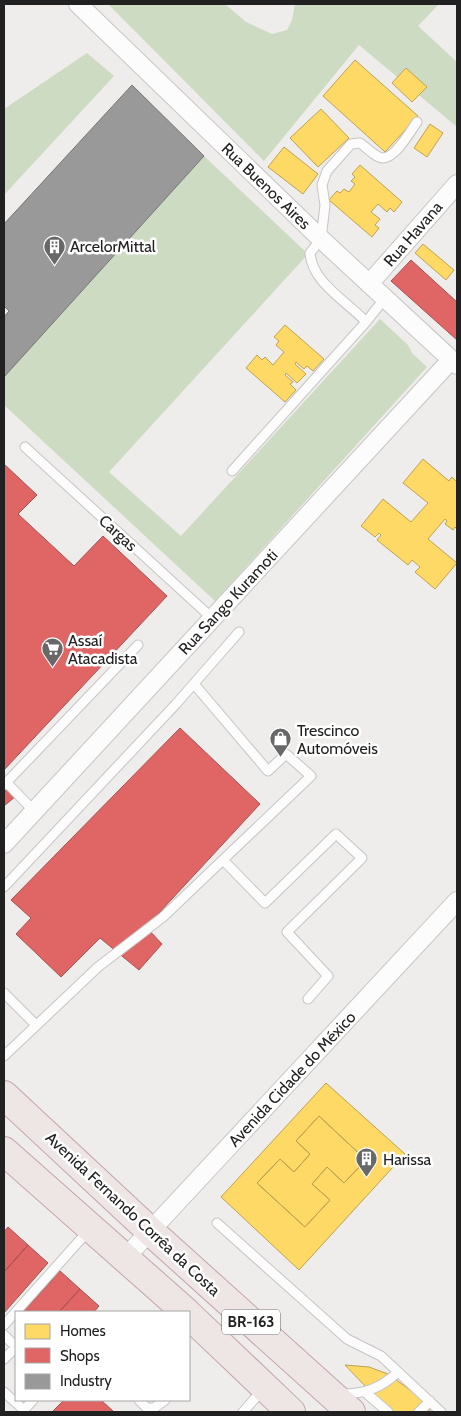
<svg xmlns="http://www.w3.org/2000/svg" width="461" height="1416" font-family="Cabin,sans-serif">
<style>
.forest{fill:#ccdbc2}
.homes{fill:#ffd966;stroke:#bca251;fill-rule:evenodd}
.shops{fill:#e06666;stroke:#a75151}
.industry{fill:#999;stroke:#757575}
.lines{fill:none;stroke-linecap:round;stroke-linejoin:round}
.service-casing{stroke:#c6c5c4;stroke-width:11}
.minor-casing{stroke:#c6c5c4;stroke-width:20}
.trunk-casing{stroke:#c2a3ad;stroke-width:30}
.service{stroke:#fdfcfc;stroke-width:9}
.minor{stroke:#fdfcfc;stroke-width:18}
.trunk{stroke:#eee6e5;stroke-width:28}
.labels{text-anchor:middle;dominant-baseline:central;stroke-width:5;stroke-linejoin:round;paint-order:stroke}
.shield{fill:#fff;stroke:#646464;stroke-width:1}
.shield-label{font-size:15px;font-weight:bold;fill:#212121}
.street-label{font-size:16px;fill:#212121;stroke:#fff}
.poi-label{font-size:16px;fill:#212121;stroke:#fff;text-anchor:start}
</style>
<rect width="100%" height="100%" fill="#efedeb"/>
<path class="forest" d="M108 4H225L246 22 272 34 287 30 292 20 295 4H439L418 26 457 62V127L359 45 264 161Z
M87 53 114 76 4 195V109Z
M204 156 308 254 109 472 181 536 380 319 408 345 412 353 427 367 215 601 4 405V377Z"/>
<path class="homes" d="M355 60 418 116 385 152 323 96Z
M406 68 427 87 412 102 392 83Z
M321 109 349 138 318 167 290 138Z
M430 124 443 133 427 157 414 148Z
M284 147 318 174 303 194 268 167Z
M360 165 402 202 394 212 390 208 387 212 378 204 371 212 380 219 375 225 379 228 372 237 329 200 337 191 340 193 344 189 349 192 355 184 351 181 355 177 352 174Z
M423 244 454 270 446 280 415 253Z
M285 325 324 359 313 371 307 366 304 369 296 362 295 364 306 374 297 383 286 373 285 375 293 382 290 384 296 390 285 402 246 368 257 355 262 360 265 357 273 365 284 352 276 345 279 341 274 337Z
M423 459 449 481 452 477 457 482V529L455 527 453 530 445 524 447 521 445 519 428 539 457 563 435 589 415 572 420 567 412 560 408 565 377 540 381 535 379 533 375 537 361 526 383 499 411 522 428 503 403 483Z
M326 1083 405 1154 299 1270 221 1197ZM319 1116 366 1160 344 1183 327 1167 312 1184 330 1200 305 1227 257 1183 280 1159 294 1172 310 1154 296 1141Z
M319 1116 366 1160 344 1183 327 1167 312 1184 330 1200 305 1227 257 1183 280 1159 294 1172 310 1154 296 1141Z
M345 1365 369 1367 388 1374 417 1395 431 1412H390Z"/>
<path class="shops" d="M411 260 457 302V340L391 281Z
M4 464 37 495 18 514 74 566 103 536 167 596 4 770Z
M180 728 260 804 146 927 162 944 139 970 100 938 61 977 16 934 31 918 11 900Z
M7 787 16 796 4 806V794Z
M8 1227 28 1245 4 1272V1232Z
M28 1245 48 1263 4 1313V1272Z
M60 1271 80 1289 59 1312H23Z
M80 1289 99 1306 94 1312H59Z
M64 1400H101L114 1412H52Z"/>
<path class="industry" d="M132 85 204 156 4 377V317L9 311 4 306V224Z"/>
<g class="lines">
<defs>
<path id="service" d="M385 298 366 322C347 301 312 283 310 253L321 239 325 205 322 185 327 171 351 144 360 143C366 147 372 154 379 157 393 164 410 131 417 122
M25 447 213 619
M232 471 366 322
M6 782 34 811
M4 785 138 645
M223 860 265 903 336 834 362 858 287 932 328 976 308 999
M4 887 176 704 239 632
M4 993 36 1025
M4 1056 98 967 163 917 311 776 286 754 268 771 194 684
M217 1223 347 1339 381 1356 441 1412
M4 1325 89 1230
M4 1335 16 1347 4 1359
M4 1392 24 1410 33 1400
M365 1392 388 1412
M340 1394C364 1394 380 1389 398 1372
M139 1400 147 1408H154L165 1400
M243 1412 264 1388
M419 1412 430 1401"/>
<path id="minor" d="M78 4 321 239 457 365
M369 284 457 184
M4 844 451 360
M126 1257 457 901"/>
<path id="trunk" d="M4 1095 150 1231 351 1412
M4 1151 186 1312
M189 1315 291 1412"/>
</defs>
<use href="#service" class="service-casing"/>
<use href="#minor" class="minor-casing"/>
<use href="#trunk" class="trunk-casing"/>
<use href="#service" class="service"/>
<use href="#minor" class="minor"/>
<use href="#trunk" class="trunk"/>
</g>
<defs>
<symbol id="building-pin" viewBox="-11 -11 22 30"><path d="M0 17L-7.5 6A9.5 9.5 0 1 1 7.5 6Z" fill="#696868" stroke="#fff"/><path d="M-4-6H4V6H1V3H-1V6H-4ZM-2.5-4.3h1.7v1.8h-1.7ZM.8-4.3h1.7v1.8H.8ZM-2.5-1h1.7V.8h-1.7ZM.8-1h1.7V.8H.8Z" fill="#fff"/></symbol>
<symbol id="supermarket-pin" viewBox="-11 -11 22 30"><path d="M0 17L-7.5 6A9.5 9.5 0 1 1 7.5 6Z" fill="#696868" stroke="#fff"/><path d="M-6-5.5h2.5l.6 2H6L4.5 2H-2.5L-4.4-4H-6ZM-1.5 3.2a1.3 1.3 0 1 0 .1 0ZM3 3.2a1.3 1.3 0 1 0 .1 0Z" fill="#fff"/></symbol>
<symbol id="shop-pin" viewBox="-11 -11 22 30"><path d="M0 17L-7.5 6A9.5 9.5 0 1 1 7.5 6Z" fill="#696868" stroke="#fff"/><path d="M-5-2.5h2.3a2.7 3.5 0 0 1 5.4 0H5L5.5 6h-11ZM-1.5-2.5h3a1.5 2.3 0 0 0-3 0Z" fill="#fff"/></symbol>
</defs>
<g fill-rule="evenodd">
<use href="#building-pin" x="42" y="234" width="25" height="34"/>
<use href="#supermarket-pin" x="40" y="636" width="25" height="34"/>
<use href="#shop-pin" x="268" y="726" width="25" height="34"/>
<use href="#building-pin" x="354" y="1146" width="25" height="34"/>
</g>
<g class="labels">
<rect class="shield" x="222" y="1309.5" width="58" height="25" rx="4"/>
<g class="shield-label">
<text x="251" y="1322">BR-163</text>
</g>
<g class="street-label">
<text transform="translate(266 186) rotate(44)">Rua Buenos Aires</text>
<text transform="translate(413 234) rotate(-49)">Rua Havana</text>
<text transform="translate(118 533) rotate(42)">Cargas</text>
<text transform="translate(228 602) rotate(-47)">Rua Sango Kuramoti</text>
<text transform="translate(292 1079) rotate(-47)">Avenida Cidade do México</text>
<text transform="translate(133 1214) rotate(43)">Avenida Fernando Corrêa da Costa</text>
</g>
<g class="poi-label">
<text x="70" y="246">ArcelorMittal</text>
<text x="68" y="640">Assaí<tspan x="68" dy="18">Atacadista</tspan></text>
<text x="297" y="730">Trescinco<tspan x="297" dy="18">Automóveis</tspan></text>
<text x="383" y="1159">Harissa</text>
</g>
</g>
<rect width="461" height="1416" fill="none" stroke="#212121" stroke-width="10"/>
<rect x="15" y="1311" width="175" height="90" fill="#ffffff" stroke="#a6a6a6"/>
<rect x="25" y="1324" width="25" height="15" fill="#ffd966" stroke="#a6a6a6"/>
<text x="60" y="1336" font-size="15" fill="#212121">Homes</text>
<rect x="25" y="1348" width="25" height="15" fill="#e06666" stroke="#a6a6a6"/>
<text x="60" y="1361" font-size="15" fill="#212121">Shops</text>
<rect x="25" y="1374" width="25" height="15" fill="#999999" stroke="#a6a6a6"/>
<text x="60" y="1386" font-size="15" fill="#212121">Industry</text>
</svg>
